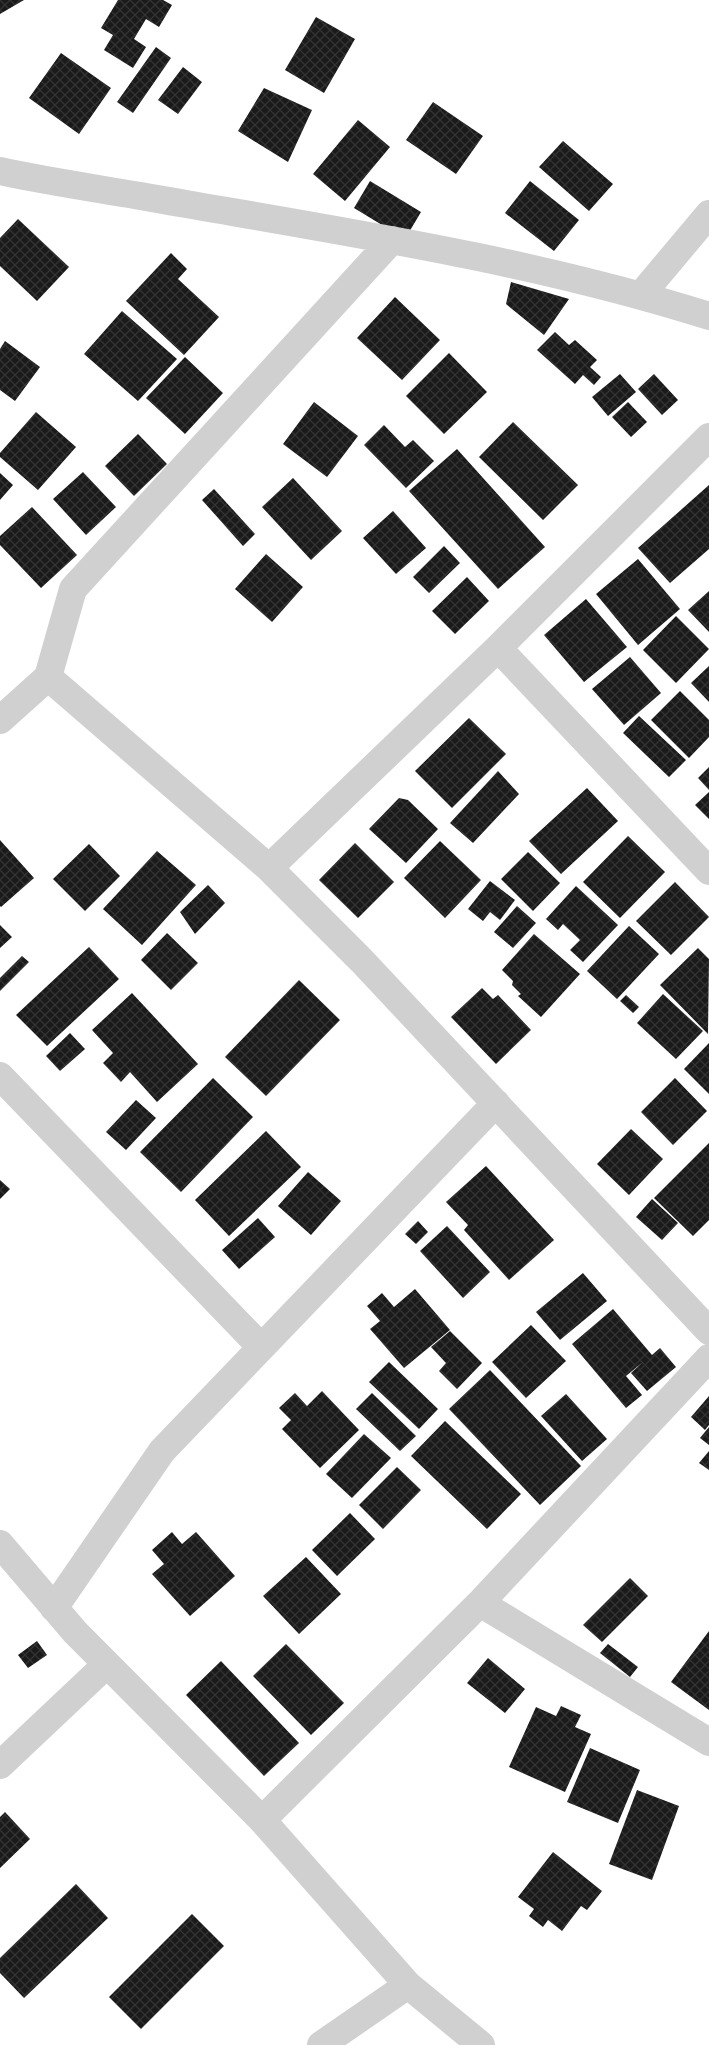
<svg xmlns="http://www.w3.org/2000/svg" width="709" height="2045" font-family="Figtree,sans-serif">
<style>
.building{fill:url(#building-cross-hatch)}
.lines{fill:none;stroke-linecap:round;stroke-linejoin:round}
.minor{stroke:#d0d0d0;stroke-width:28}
</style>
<defs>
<pattern id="building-cross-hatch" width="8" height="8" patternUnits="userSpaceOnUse" patternTransform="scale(1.25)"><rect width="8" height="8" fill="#1a1a1a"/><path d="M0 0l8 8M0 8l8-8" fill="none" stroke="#333"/></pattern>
</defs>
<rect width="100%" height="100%" fill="#fff"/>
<path class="building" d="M0 0H24L0 14Z
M118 0H163L172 5 159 27 146 19 134 39 146 47 133 68 104 50 113 35 101 28Z
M316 17 355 39 324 93 285 70Z
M156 47 171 58 133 113 117 102Z
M61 53 111 88 79 134 29 98Z
M183 67 202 82 178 114 158 100Z
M264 88 312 110 288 162 238 131Z
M433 102 483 136 456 174 406 140Z
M358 120 390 147 345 201 313 174Z
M563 141 613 184 589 211 539 167Z
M370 181 421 212 405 239 354 208Z
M530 181 579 220 554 251 505 213Z
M18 219 69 267 37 301 0 266V238Z
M171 253 187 269 178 279 219 317 184 355 126 301Z
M511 282 569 299 544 335 506 304Z
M395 297 440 340 402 380 357 338Z
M122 311 177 359 138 401 84 354Z
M555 332 569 345 575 340 597 360 590 367 601 377 594 385 583 375 575 384 537 350Z
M5 341 40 367 15 401 0 390V349Z
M449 353 487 392 444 434 406 396Z
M185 357 223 393 185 434 146 398Z
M620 374 636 392 608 416 592 397Z
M654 374 678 400 662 415 638 389Z
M314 402 358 436 327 477 283 444Z
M628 402 647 422 631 437 612 417Z
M36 412 76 447 38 490 0 457V453Z
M513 422 578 485 543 520 479 457Z
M384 425 405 447 413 440 434 461 406 488 364 445Z
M138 434 167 464 134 496 105 466Z
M457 449 545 547 498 589 409 491Z
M83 472 116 507 86 535 53 499Z
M0 473 13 485 0 500Z
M293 478 342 531 311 560 262 507Z
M709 485V549L670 583 638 548Z
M214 489 255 534 243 546 202 500Z
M32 507 77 555 41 588 0 545V536Z
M393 511 426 548 396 574 363 538Z
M444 546 460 563 429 593 413 577Z
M266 554 303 587 272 622 235 589Z
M638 559 680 609 638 645 596 594Z
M467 577 489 601 455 634 432 611Z
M709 591V632L688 610Z
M586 599 627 647 584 682 544 635Z
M676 616 709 649 676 683 643 650Z
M630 657 661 693 624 725 592 689Z
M709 666V702L691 683Z
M680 691 709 720V737L689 758 651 720Z
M639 716 686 760 669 777 623 733Z
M469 718 506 754 452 808 415 771Z
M709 767V790L698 778Z
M498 771 519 794 473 843 450 823Z
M587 788 618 821 561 874 529 841Z
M709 792V819L695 805Z
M399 798 408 800 438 829 406 863 369 829Z
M628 836 665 872 620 918 583 882Z
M0 840 34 878 1 907 0 906Z
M440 841 481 880 445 918 404 878Z
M355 843 394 882 358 918 319 880Z
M89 844 120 876 85 911 53 879Z
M157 851 196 885 142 945 103 909Z
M528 852 560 883 533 911 501 879Z
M490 881 515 900 500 920 490 912 483 921 468 909Z
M675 882 709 917 671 955 636 921Z
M208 885 225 903 195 934 180 912Z
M576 886 618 925 583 962 570 950 580 940 563 924 558 930 546 919Z
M517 906 536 923 513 948 494 932Z
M0 925 12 937 0 948Z
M629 926 659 954 617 999 587 971Z
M167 933 198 963 171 990 141 960Z
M534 934 580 974 541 1017 518 996 521 994 512 985 513 981 502 970Z
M89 947 119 979 47 1046 16 1015Z
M698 948 709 959 708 1034 660 985Z
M22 956 29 962 0 991V978Z
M299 980 340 1020 266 1096 225 1057Z
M482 988 493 999 498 995 531 1030 496 1064 451 1017Z
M132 993 198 1064 157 1102 130 1072 121 1082 103 1063 113 1053 92 1030Z
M663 994 703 1031 676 1059 637 1023Z
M626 995 639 1007 633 1013 620 1001Z
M70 1033 85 1049 60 1071 46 1056Z
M709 1043V1094L684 1069Z
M213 1078 253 1117 181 1192 140 1152Z
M675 1078 707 1111 673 1145 641 1112Z
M136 1100 156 1118 126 1150 106 1132Z
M631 1129 663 1159 629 1195 597 1164Z
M266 1131 301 1167 229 1236 195 1200Z
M709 1143V1220L693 1236 654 1198Z
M486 1166 554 1240 509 1280 464 1230 468 1225 446 1202Z
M308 1172 341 1201 311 1235 278 1206Z
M0 1180 10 1189 0 1199Z
M652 1199 678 1223 662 1240 636 1217Z
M258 1218 275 1237 239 1269 222 1250Z
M418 1221 428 1232 416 1244 405 1234Z
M447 1226 490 1272 463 1298 420 1251Z
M583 1273 607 1301 560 1340 536 1312Z
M415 1289 450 1330 404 1368 370 1329 380 1321 367 1306 382 1293 394 1307Z
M613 1309 652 1355 660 1348 676 1367 647 1391 631 1373 643 1362 626 1376 642 1395 626 1408 572 1344Z
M531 1325 566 1361 526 1398 492 1362Z
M450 1331 482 1363 457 1389 439 1371 446 1363 431 1347Z
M389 1362 438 1409 419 1429 369 1382Z
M490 1370 581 1466 540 1505 449 1409Z
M322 1391 359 1430 320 1468 282 1429 291 1420 279 1408 295 1393 307 1406Z
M372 1393 416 1436 400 1451 356 1409Z
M566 1394 607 1439 582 1461 541 1416Z
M709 1396V1425L705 1430 691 1417Z
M445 1421 521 1494 487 1529 411 1456Z
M709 1427V1445L700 1438Z
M364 1434 391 1458 352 1498 326 1474Z
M709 1451V1470L699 1463Z
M397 1467 421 1490 383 1529 359 1505Z
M350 1513 375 1539 337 1576 312 1550Z
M172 1532 182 1544 196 1532 235 1576 190 1616 152 1574 164 1564 152 1550Z
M306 1557 341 1594 299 1634 263 1596Z
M630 1578 648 1596 602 1642 583 1625Z
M709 1631V1710L671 1682Z
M37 1641 47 1655 28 1668 18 1655Z
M286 1644 344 1703 311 1735 253 1676Z
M608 1644 638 1667 630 1677 600 1653Z
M488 1658 525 1689 505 1713 467 1683Z
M221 1661 299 1743 264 1776 186 1695Z
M561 1706 581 1715 575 1727 591 1734 565 1792 509 1767 536 1707 556 1716Z
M590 1748 640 1770 618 1823 567 1802Z
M637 1790 679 1806 652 1880 609 1864Z
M5 1812 30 1839 0 1868V1817Z
M553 1852 602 1891 587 1910 581 1906 562 1931 548 1920 543 1927 529 1916 534 1909 518 1897Z
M76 1884 108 1918 24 1998 0 1973V1958Z
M192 1914 224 1946 141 2029 109 1997Z"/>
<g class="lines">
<path class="minor" d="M0 171C54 183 109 190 163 200 346 232 532 260 709 316
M641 295 709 214
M498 648 709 871
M48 677 73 589 392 240
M0 720 48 677 269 868 362 961 709 1331
M269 868 498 648 709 437
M0 1076 261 1347
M0 1544 75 1632 262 1820 408 1985 481 2045
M480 1603 709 1742
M54 1608 162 1451 496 1103
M0 1765 106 1665
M262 1820 480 1603 709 1358
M321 2045 408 1985"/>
</g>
</svg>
